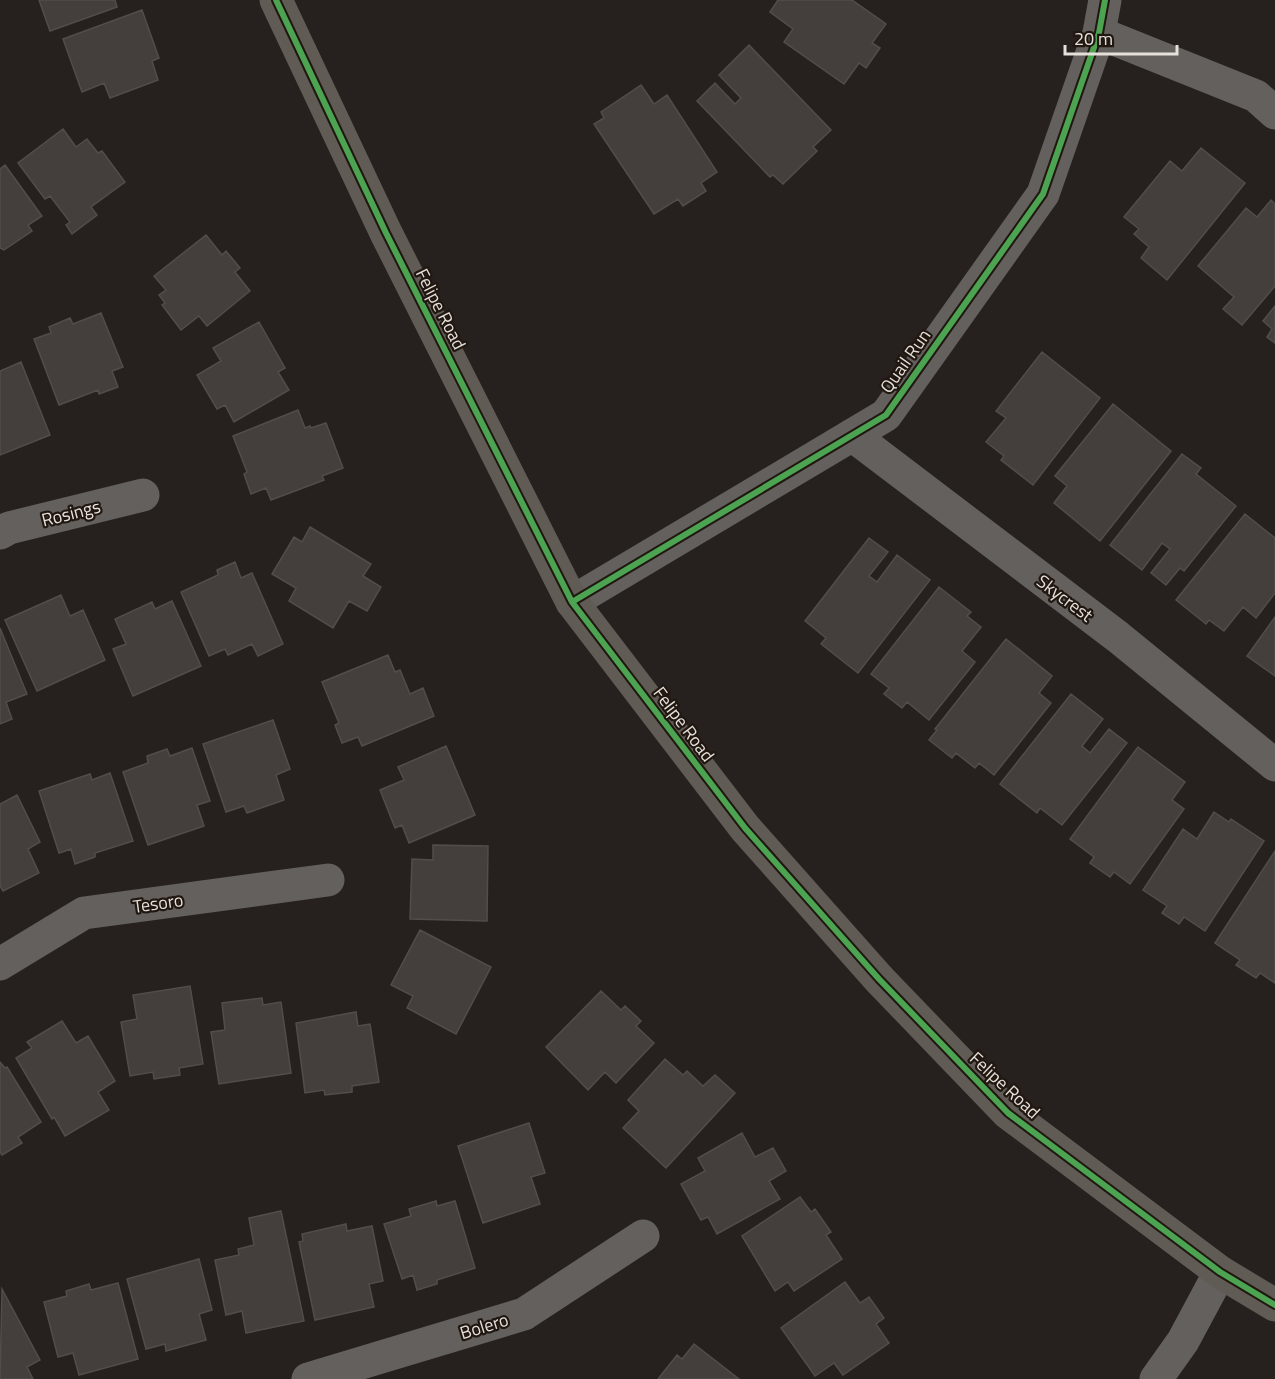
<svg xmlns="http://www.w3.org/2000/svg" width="1275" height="1379" font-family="'Titillium Web',sans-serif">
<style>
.building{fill:#443f3d;stroke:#524d4b;stroke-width:1.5}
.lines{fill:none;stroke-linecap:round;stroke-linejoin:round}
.minor{stroke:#64605d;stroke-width:33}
.tertiary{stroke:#64605d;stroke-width:33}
.secondary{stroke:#605b55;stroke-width:33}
.cycleway-casing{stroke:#201710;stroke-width:10}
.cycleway{stroke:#4ca352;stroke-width:6}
.labels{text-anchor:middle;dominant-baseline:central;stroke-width:4.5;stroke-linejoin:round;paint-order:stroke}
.street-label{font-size:18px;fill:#e6e0db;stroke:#201710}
</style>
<rect width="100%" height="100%" fill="#26211e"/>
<path class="building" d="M39 0H115L117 7 50 31Z
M778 0H852L886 24 872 43 880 48 866 68 859 63 844 84 784 42 793 29 770 12Z
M142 10 159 58 152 61 158 80 110 98 104 83 82 92 63 39Z
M749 45 831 130 813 147 817 151 783 184 773 175 770 177 697 101 715 83 735 104 741 98 719 75Z
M641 85 654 104 667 95 717 172 701 183 706 191 683 206 678 199 654 214 594 124 604 118 601 112Z
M63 129 76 147 87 139 98 153 102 151 125 182 91 207 97 215 72 234 66 225 70 222 50 196 45 199 18 163Z
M1201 148 1245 183 1167 280 1141 258 1149 247 1134 234 1139 229 1124 217 1170 161 1182 171Z
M5 165 42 216 28 225 32 231 4 250 0 248V169Z
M1271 200 1275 204V286L1242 325 1223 309 1234 297 1198 266 1246 208 1257 217Z
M206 235 222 255 226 251 240 268 235 272 250 291 207 326 199 316 181 330 162 305 165 303 159 295 166 290 154 276Z
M1275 306V343L1267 337 1272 329 1263 321Z
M101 313 123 367 112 371 118 387 99 394 98 390 59 405 34 339 51 333 49 327 70 318 73 324Z
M259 322 285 368 278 372 289 390 234 422 225 405 217 409 197 375 221 361 213 348Z
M1042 352 1100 398 1033 485 1001 460 1004 456 986 442 1006 418 996 411Z
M21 362 50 435 0 455V371Z
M1113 404 1171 451 1100 541 1054 503 1067 486 1055 476Z
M298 410 305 428 310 426 311 428 326 423 343 468 322 476 324 480 271 500 266 488 251 494 244 474 247 472 233 436Z
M1182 454 1201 468 1196 474 1236 506 1184 571 1180 568 1166 585 1151 573 1170 549 1162 543 1142 570 1110 545Z
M1245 514 1275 538V593L1256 618 1243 607 1224 631 1209 620 1206 624 1176 600Z
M310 527 371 564 363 576 381 587 367 611 349 601 333 628 289 601 296 588 272 574 294 537 302 542Z
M869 538 888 552 869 576 877 582 897 555 930 580 858 673 821 644 826 638 805 621Z
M235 562 241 578 252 573 283 644 258 656 252 644 228 655 225 649 209 656 181 592 218 575 217 570Z
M939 587 971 612 967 616 981 627 962 651 975 662 929 720 907 702 902 708 884 694 889 688 871 674Z
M61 595 70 616 83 610 105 660 37 691 5 620Z
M172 601 201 666 133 696 113 649 126 644 115 619 152 602 155 609Z
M1275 617V676L1247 656Z
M0 628 27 694 6 702 12 719 0 724Z
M1006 639 1052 676 1039 693 1051 703 994 775 979 763 975 768 956 753 952 758 929 740 937 730 935 729Z
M388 655 395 672 400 670 410 694 423 688 434 716 362 746 358 737 342 743 335 725 339 723 322 682Z
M1071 694 1103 719 1082 746 1090 753 1109 729 1127 743 1062 825 1040 808 1037 813 1000 784Z
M273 720 290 769 276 775 284 800 247 813 244 806 226 812 203 744Z
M446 746 475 815 409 843 402 825 395 828 380 790 404 780 398 767Z
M1138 747 1185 782 1172 800 1184 809 1130 884 1114 872 1110 877 1090 863 1094 857 1070 839Z
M192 748 210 801 197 805 204 826 148 845 123 772 148 763 147 756 167 749 170 756Z
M110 773 133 841 95 853V857L75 864 71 849 59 853 39 791 90 774 92 780Z
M17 795 40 842 28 849 39 873 3 891 0 886V804Z
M1214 812 1229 822 1231 819 1264 841 1205 931 1184 917 1179 924 1162 913 1167 906 1143 890 1183 829 1197 839Z
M433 845 488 846 487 921 410 919 412 859 433 860Z
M1275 851V983L1260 973 1256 978 1236 965 1240 960 1215 943Z
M420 930 491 967 456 1034 407 1008 413 996 391 985Z
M190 986 203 1064 179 1068 180 1075 154 1079 153 1072 130 1076 121 1022 137 1019 133 995Z
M601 991 621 1010 625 1006 641 1021 636 1026 654 1043 616 1083 605 1072 588 1090 546 1047Z
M262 998 263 1005 281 1002 291 1073 219 1084 211 1032 225 1030 222 1003Z
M356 1012 358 1026 370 1024 379 1082 352 1086V1092L325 1095 324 1090 305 1093 296 1023Z
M62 1021 76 1043 88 1036 115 1081 98 1092 109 1110 65 1136 54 1117 52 1119 16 1058 32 1048 27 1042Z
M665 1059 683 1075 687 1071 703 1086 715 1075 735 1093 666 1168 623 1128 639 1111 628 1100Z
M0 1062 5 1068 7 1067 41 1122 18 1137 22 1143 2 1155 0 1152Z
M529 1123 545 1173 531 1177 540 1204 483 1223 458 1146Z
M742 1133 755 1157 773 1148 786 1171 769 1181 780 1199 717 1234 708 1217 701 1220 681 1184 705 1171 698 1158Z
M800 1197 811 1212 815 1209 831 1232 826 1235 842 1259 794 1291 788 1282 775 1291 742 1236Z
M436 1201 437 1206 455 1201 475 1268 437 1280V1284L417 1290 413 1275 402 1279 384 1224 411 1216 409 1209Z
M281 1211 304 1321 246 1333 242 1311 226 1315 215 1260 239 1255 238 1249 254 1245 249 1218Z
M346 1224 347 1231 372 1226 383 1281 369 1284 374 1307 315 1320 299 1242 303 1241 302 1234Z
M199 1259 212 1310 199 1314 206 1340 166 1351 165 1344 146 1349 127 1279Z
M845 1282 860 1303 869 1297 884 1318 876 1324 889 1343 843 1375 834 1363 815 1376 781 1328Z
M118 1283 138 1359 79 1375 73 1353 58 1357 44 1302 67 1296 66 1291 89 1284 91 1290Z
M2 1289 40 1360 27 1367 33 1379H0Z
M694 1344 739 1379H658L677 1355 682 1359Z"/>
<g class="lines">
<path class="minor" d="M1099 33 1256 96 1275 113
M852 435 1118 637 1275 765
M0 533 9 528 143 495
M572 602 886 415 1043 194 1099 33 1105 0
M0 964 84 913 328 880
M308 1379 524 1314 643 1236"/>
<path class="tertiary" d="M1156 1379 1183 1341 1220 1272"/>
<path class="secondary" d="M276 0 386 233 572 602 745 828 879 979 1008 1113 1220 1272 1275 1305"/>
<defs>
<path id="cycleway" d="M276 0 386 233 572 602 745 828 879 979 1008 1113 1220 1272 1275 1305
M572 602 886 415 1043 194 1099 33 1105 0"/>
</defs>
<use href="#cycleway" class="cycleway-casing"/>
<use href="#cycleway" class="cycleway"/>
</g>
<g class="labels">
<g class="street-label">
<text transform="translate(441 309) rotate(63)">Felipe Road</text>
<text transform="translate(905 361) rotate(-55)">Quail Run</text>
<text transform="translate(71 513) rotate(-14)">Rosings</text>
<text transform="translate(1065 598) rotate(37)">Skycrest</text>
<text transform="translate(684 724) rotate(53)">Felipe Road</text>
<text transform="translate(158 903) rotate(-8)">Tesoro</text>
<text transform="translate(1005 1085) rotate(43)">Felipe Road</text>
<text transform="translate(484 1326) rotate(-17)">Bolero</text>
</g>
</g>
<path d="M1065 45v9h112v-9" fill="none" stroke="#e6e0db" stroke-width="3"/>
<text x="1074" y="45" font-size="18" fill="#e6e0db" stroke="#201710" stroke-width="4.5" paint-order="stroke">20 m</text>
</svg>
